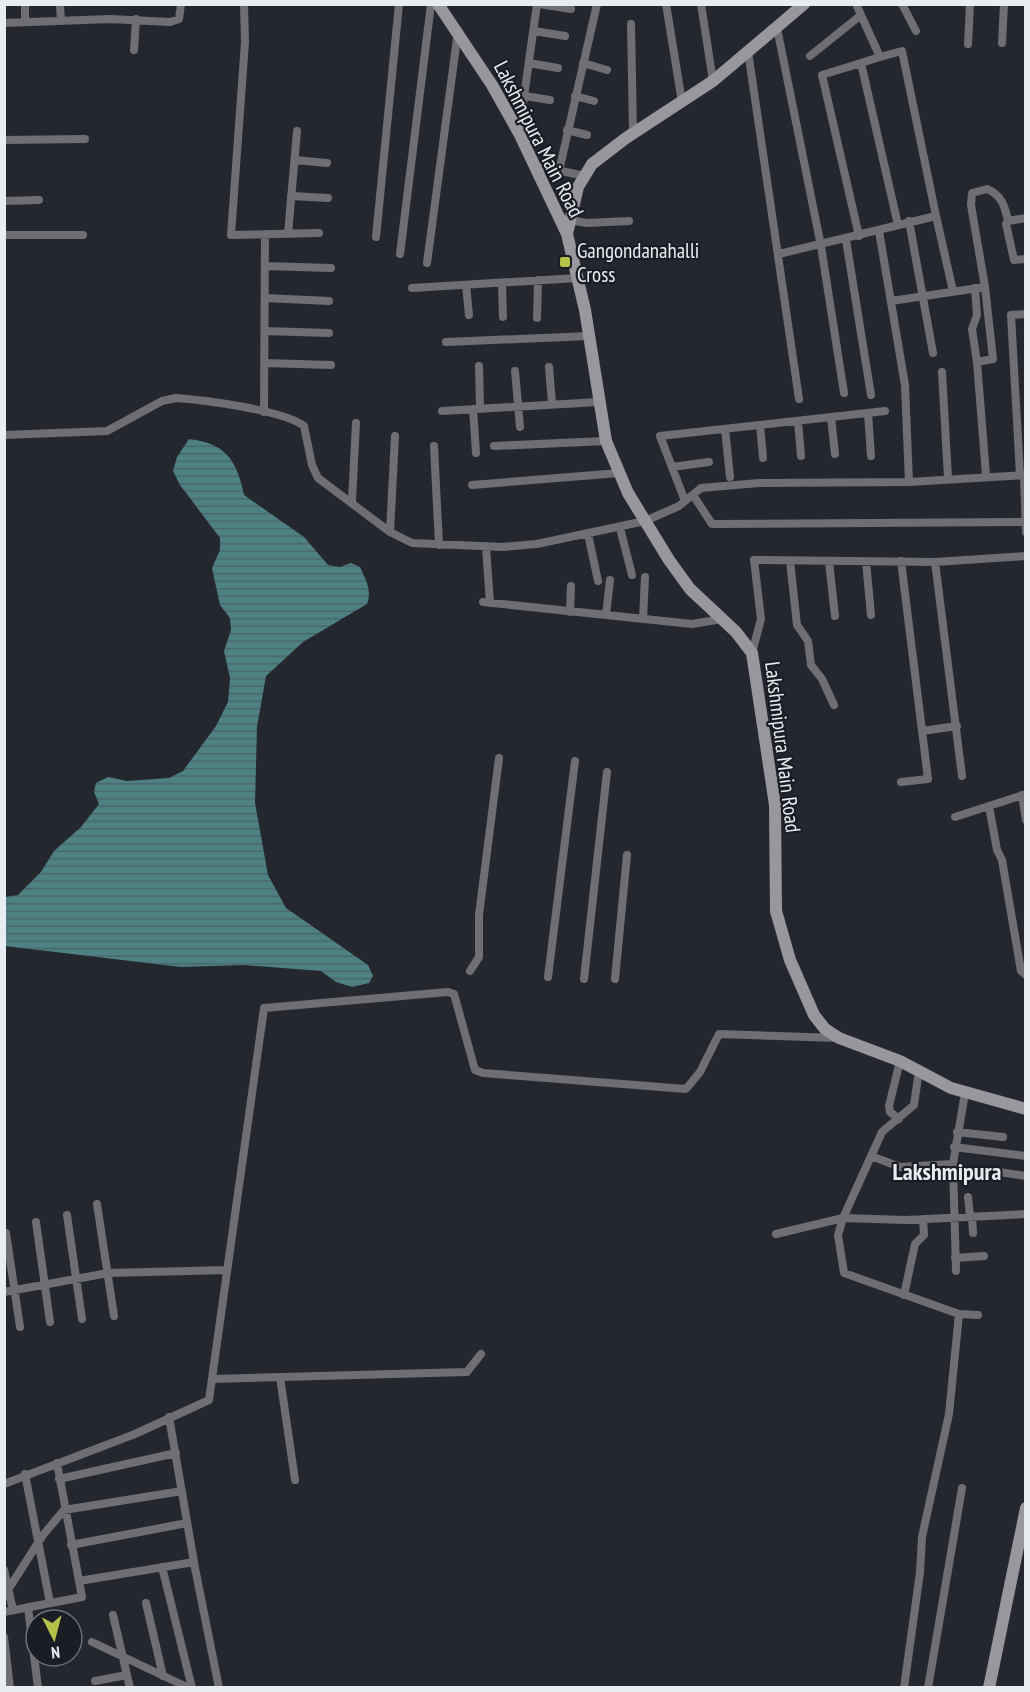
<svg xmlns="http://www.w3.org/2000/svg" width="1030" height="1692" font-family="'PT Sans Narrow',sans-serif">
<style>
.water{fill:url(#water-rules)}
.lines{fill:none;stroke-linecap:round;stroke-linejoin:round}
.street{stroke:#6f6f73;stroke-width:8}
.secondary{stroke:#97979d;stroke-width:12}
.poi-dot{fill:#b4c24a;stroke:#1a1e24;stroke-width:2}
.labels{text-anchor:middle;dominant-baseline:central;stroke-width:4.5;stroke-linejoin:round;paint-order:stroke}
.street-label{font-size:21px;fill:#e9ecf0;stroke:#1a1e24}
.poi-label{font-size:21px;fill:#e9ecf0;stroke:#1a1e24;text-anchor:start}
.quarter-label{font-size:24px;font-weight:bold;fill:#e9ecf0;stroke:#1a1e24}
</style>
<defs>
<pattern id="water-rules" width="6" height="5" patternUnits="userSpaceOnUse" patternTransform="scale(1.5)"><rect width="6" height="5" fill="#4e8184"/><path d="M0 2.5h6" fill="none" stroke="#4a6769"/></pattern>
</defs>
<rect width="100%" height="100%" fill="#24282e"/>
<path class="water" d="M189 439C226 443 237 461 244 495L304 537 328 565 340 567 351 563 360 567C366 580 372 590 367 604L303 642 266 676 257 727 255 803 268 875 286 908 368 965 373 976 369 983 352 987 336 982 321 971 244 965 181 967 5 946V897L18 895 41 872 54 851 81 827 99 804 94 792 96 783 108 777 127 781 169 778 183 771 216 726 228 702 230 678 224 651 231 630 230 618 220 605 212 568 220 550V538L180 485 173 471 177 457Z"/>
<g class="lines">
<path class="street" d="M60 4 61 21
M244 4 245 42 231 235 319 233
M539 4 571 9
M666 4 682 102
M701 4 713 81
M856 4 880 57 902 51 936 216
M902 4 916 31
M25 22V4
M4 23 110 19 170 22 179 19 181 4
M631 24 633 133
M777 28 821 246 844 393
M534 31 565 36
M1002 43 1004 4
M968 44 970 4
M134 50 136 19
M748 51 799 399
M810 56 861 15
M529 63 558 68
M583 63 607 70
M861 63 880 57
M525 96 550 100
M575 96 594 101
M567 130 587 135
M519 132 537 4
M4 140 85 139
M295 160 327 163
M533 165 585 176
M559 171 597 4
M291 196 328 198
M4 201 39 200
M1026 218 1008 221 1006 224 1014 260 1026 259
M569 220 587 223 629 221
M909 221 933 353
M879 231 905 385 909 482
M288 234 297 131
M4 235H83
M859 236 822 75 861 63 898 225
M376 237 399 4
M846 240 871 395
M400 254 431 4
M779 254 936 216 953 291
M427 263 458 31
M265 266 331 268
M502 283 503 317
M466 285 469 315
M985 287 971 205 972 193 987 189C1002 195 1005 207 1008 221
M412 288 578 278
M975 288 977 315 972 329 977 362
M265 298 329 301
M891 301 985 287 993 359 977 362 986 475
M537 318 538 280
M265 331 329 333
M446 342 590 336
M266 363 331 365
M479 366 480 408
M549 367 552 403
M515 371 520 427
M942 372 948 478
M473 409 476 453
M442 411 598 402
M264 412 265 234
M868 413 871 456
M831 417 835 454
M798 421 801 456
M760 425 763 458
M725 429 730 477
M4 435 107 431 162 401 176 398C204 400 283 410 304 426L312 465 318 478 390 532 412 543 503 547 537 544 645 521 679 506 701 488 759 483 909 482 1026 475
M434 446 439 545
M494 446 606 441
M672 467 709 462
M1020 475 1011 315 1026 314
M1024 475 1026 532
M472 485 619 473
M693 495 712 524 1025 522
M352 501 356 423
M685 501 660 436 885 411
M620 528 632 575
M390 532 395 436
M588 534 598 581
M486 547 490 603
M790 561 797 625 808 641 811 665 822 679 834 705
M829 562 835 616
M866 562 871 615
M935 562 962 776
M483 602 692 624 722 619
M570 612 571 586
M606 615 610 580
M643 619 645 577
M752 653 761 619 754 560 935 562 1026 556
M922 731 957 726
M901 782 928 779 901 561
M1022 795 1026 820
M989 806 997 850 1002 860 1021 971 1026 975
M955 817 1026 794
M470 971 479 957V915L499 758
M548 977 575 761
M584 979 607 772
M615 979 627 855
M919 1070 914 1105 882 1132 843 1218 838 1235 844 1273 959 1314 978 1315
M899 1119 890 1112 889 1106 900 1061
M957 1132 1003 1137
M954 1147 1026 1156
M871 1156 900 1167 953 1164
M985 1170 1026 1176
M968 1197 970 1216
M97 1204 114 1316
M67 1215 82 1319
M972 1216 973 1233
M36 1222 50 1322
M6 1233 20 1327
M776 1234 843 1218 906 1220 1026 1214
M955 1258 984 1256
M956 1271 953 1164 965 1093
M4 1292 108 1273 227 1270
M904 1295 915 1244 924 1235 923 1219
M280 1377 295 1480
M213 1379 467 1372 481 1354
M169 1417 195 1568 219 1688
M25 1474 50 1603
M59 1479 176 1453
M4 1484 135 1434 209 1400 264 1008 448 992 454 994 475 1070 483 1073 686 1089 700 1072 719 1034 838 1038
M71 1545 187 1523
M162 1567 192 1688
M4 1570 13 1610
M79 1581 194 1562
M4 1596 43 1535 64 1510 182 1491
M146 1603 163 1676
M28 1607 38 1688
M4 1612 82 1597 57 1463
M113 1615 130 1688
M4 1637 10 1688
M92 1642 189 1688
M95 1681 127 1675
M904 1688 920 1572 922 1537 949 1414 959 1314
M928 1688 962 1488"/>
<path class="secondary" d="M438 4 492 85 519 133 567 234 585 310 606 441 628 493 669 560 690 589 736 632 752 653 775 805 776 911 790 960 814 1015 825 1029 839 1038 900 1061 951 1088 1026 1109
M567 234 578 187 592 164 626 138 713 81 804 4
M989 1688 1026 1508"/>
</g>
<rect class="poi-dot" x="559" y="256" width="12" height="12" rx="3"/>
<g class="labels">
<g class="street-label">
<text transform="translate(539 139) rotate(63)">Lakshmipura Main Road</text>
<text transform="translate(783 747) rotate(83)">Lakshmipura Main Road</text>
</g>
<g class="poi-label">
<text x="577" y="250">Gangondanahalli<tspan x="577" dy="24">Cross</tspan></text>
</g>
<g class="quarter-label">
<text x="947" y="1171">Lakshmipura</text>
</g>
</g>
<rect width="1030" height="1692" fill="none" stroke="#e9ecf0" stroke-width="12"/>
<g transform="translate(54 1638) rotate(174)"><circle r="28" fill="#1a1e24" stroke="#6d7076" stroke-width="1.5"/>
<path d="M0-4.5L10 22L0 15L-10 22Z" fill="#b4c24a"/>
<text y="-9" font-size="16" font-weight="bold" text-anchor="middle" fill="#e9ecf0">N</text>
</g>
</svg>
